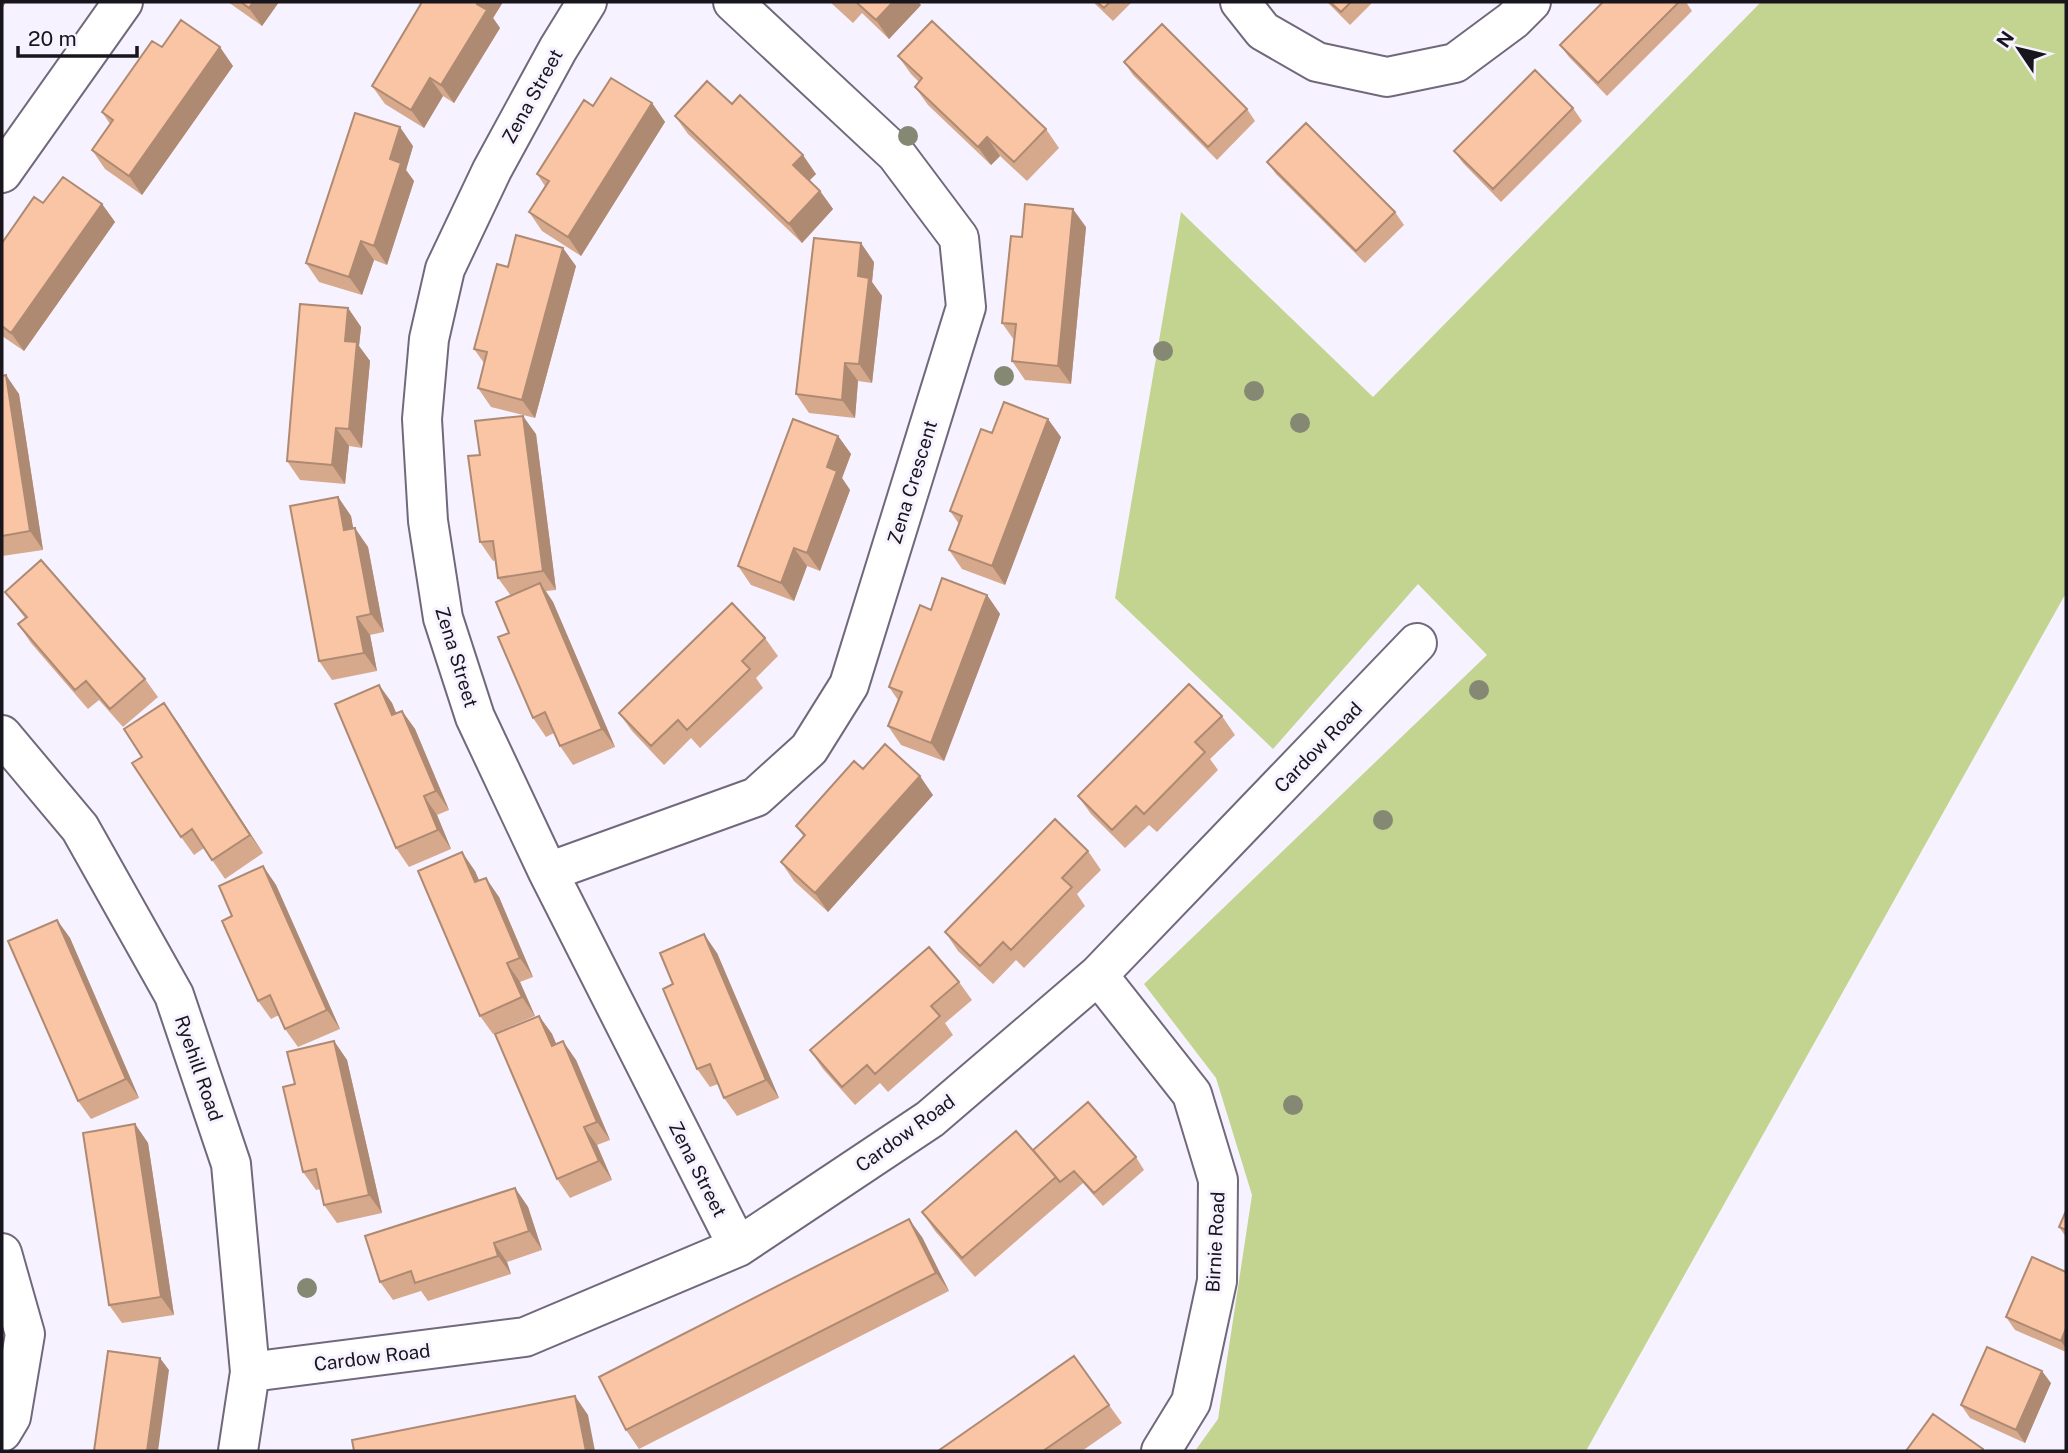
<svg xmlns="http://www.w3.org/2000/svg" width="2068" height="1453" font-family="'Public Sans',sans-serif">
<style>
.green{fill:#c3d490}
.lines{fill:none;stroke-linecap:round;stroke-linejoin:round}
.street-casing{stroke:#71697b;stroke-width:42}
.street{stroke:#fff;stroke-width:38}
.tree{fill:#858873}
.wall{fill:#d6a98d}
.shaded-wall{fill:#ae8a73}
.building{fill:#f9c5a4;stroke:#ae8a73;stroke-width:2}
.labels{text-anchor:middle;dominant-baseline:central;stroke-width:6;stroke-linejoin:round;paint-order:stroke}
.street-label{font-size:19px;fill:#18151c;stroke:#f7f2ff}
</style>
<rect width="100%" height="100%" fill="#f7f2ff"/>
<path class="green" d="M1761 2H2066V593L1586 1451H1195L1218 1419 1252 1195 1216 1078 1144 984 1487 655 1418 584 1273 749 1115 598 1181 212 1373 397Z"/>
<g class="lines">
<defs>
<path id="street" d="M587 2 558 49 492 170 445 269 429 339 422 419 428 521 443 618 475 717 548 872 738 1247
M1240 2 1263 31 1317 62 1387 77 1455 63 1513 20 1531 2
M2 173 123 2
M2 735 80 828 174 995 231 1164 250 1372 238 1451
M548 872 756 797 809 749 849 685 966 307 959 238 896 154 733 2
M1098 975 1192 1094 1218 1180 1217 1281 1191 1402 1161 1451
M2 1253 25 1334 11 1417 2 1432
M250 1372 525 1337 738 1247 930 1119 1098 975 1417 643"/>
</defs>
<use href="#street" class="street-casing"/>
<use href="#street" class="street"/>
</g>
<g class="tree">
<circle cx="908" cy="136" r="10"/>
<circle cx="1163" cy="351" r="10"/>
<circle cx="1004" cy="376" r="10"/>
<circle cx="1254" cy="391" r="10"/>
<circle cx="1300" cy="423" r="10"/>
<circle cx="1479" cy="690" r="10"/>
<circle cx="1383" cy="820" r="10"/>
<circle cx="1293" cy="1105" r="10"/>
<circle cx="307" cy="1288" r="10"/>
</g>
<path class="wall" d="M228 2H279L262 26Z
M422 2H503L493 18 500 28 454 103 443 96 424 128 385 104 372 86Z
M830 2H918L921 5 889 39 862 13 853 23Z
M1093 2H1132L1113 21Z
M1327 2H1373L1350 25Z
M1603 2H1686L1692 11 1607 96 1569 57 1560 45Z
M162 47 233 66 142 195 105 169 92 150 110 124 102 112Z
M898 56 1046 129 1059 148 1027 181 1000 156 991 165 928 105 915 87 919 82 911 74Z
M1124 62 1247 109 1255 121 1217 160 1133 75Z
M652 103 665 122 581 256 542 231 529 212 545 186 537 174 593 106Z
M1573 108 1582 121 1501 202 1463 163 1454 151Z
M675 116 816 174 809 180 820 191 833 209 802 243 688 134Z
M413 146 406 170 414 181 387 265 374 260 362 295 319 282 306 263Z
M1267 162 1395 212 1404 225 1365 263 1276 174Z
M43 203 102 204 115 222 24 351 2 336V243Z
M1086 227 1071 384 1025 380 1012 361 1014 340 1002 323 1022 237Z
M874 262 872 282 882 296 872 383 858 381 855 418 809 413 796 394Z
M576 266 535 418 491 407 478 388 484 363 474 349 508 267Z
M348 308 361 327 359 346 370 361 362 448 349 446 345 484 300 480 287 461Z
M2 376 19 394 43 550 2 556Z
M992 433 1061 437 1005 585 962 569 949 550 959 524 950 511Z
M536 434 556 590 546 591 553 602 615 747 573 765 560 746 554 733 546 737 533 718 509 633 511 596 498 578 496 560 493 561 480 542V455Z
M838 436 851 454 842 478 850 490 820 571 807 566 794 601 751 585 738 566Z
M338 497 351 516 353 528 368 547 384 632 370 635 377 671 332 680 319 661Z
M5 592 145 679 158 697 123 727 99 700 88 709 31 643 18 624 25 618Z
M987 595 1000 614 944 761 901 745 888 726 898 700 889 687Z
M765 638 778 656 756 678 763 688 700 748 691 738 664 765 632 731 619 713Z
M379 685 392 703 396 713 402 711 415 729 449 810 437 815 451 849 409 867 396 848Z
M1222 716 1235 735 1210 759 1218 770 1157 832 1149 825 1125 848 1091 814 1078 796Z
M177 721 263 853 225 879 204 848 194 855 181 837 142 757Z
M863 769 933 795 828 912 794 881 781 862 804 837 796 826Z
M1088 851 1101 870 1077 894 1085 906 1024 968 1016 960 993 984 958 951 945 932Z
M263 866 276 885 340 1029 298 1047 285 1029 279 1015 271 1019 258 1001 232 916Z
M475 871 479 881 499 897 533 977 520 982 535 1016 493 1034 480 1016Z
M57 920 70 938 139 1098 91 1119 78 1101Z
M717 953 779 1098 737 1116 724 1098 718 1084 710 1087 697 1069 673 984Z
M959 982 972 1000 945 1023 953 1035 888 1092 880 1083 855 1105 823 1069 810 1050Z
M539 1016 552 1034 556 1044 576 1060 610 1140 597 1145 612 1180 570 1198 557 1179Z
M334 1041 347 1060 382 1213 337 1223 324 1205 321 1189 316 1190 303 1172Z
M135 1124 148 1143 174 1315 122 1323 109 1305Z
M1033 1150 1136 1157 1144 1170 1103 1206 1083 1183 975 1277 935 1231 922 1212Z
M515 1188 528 1207 542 1250 507 1262 511 1274 428 1301 421 1291 393 1300 380 1282Z
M2066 1211V1237L2059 1227Z
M922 1237 949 1291 639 1449 626 1430Z
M2066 1272V1352L2015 1330 2006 1317Z
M2051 1383 2025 1443 1970 1418 1961 1405Z
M1109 1405 1122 1423 1082 1451H938Z"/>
<path class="shaded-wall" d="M2 2H6L2 9Z
M253 2H279L262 26 249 8Z
M478 2H503L493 18 500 28 454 103 441 85Z
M893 2H918L921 5 889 39 876 20Z
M220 47 233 66 142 195 129 176Z
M430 78 443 96 424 128 411 110Z
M652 103 665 122 581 256 568 237Z
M400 127 413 146 406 170 414 181 387 265 374 246 390 159Z
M987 137 1000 156 991 165 978 147Z
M803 155 816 174 806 184 793 165Z
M820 191 833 209 802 243 789 224Z
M102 204 115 222 24 351 11 333Z
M1073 209 1086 227 1071 384 1058 366Z
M361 241 374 260 362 295 349 277Z
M861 243 874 262 872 282 882 296 872 383 859 364 858 276Z
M563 248 576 266 535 418 522 400Z
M348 308 361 327 359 346 370 361 362 448 349 429 345 341Z
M845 363 858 381 855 418 842 400Z
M6 375 19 394 43 550 30 531Z
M523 416 536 434 556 590 543 571Z
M1048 419 1061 437 1005 585 992 566Z
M336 428 349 446 345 484 332 465Z
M838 436 851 454 842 478 850 490 820 571 807 553 827 467Z
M338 497 351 516 357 549 344 530Z
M355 528 368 547 384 632 371 614Z
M794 548 807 566 794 601 781 583Z
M540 583 553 602 615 747 602 729Z
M987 595 1000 614 944 761 931 743Z
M357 617 370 635 377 671 364 653Z
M379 685 392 703 405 734 392 715Z
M164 703 177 721 263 853 250 835Z
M402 711 415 729 449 810 436 791Z
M920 776 933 795 828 912 815 893Z
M424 796 437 815 451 849 438 830Z
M462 852 475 871 488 901 475 882Z
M263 866 276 885 340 1029 327 1010Z
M486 878 499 897 533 977 520 958Z
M57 920 70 938 139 1098 126 1079Z
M704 934 717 953 779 1098 766 1080Z
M507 963 520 982 535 1016 522 997Z
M539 1016 552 1034 565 1064 552 1046Z
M334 1041 347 1060 382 1213 369 1195Z
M563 1041 576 1060 610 1140 597 1122Z
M135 1124 148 1143 174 1315 161 1297Z
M584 1127 597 1145 612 1180 599 1161Z
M515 1188 528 1207 542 1250 529 1231Z
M909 1219 922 1237 949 1291 936 1273Z
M494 1243 507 1262 511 1274 498 1256Z
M2066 1328V1349L2061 1341Z
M160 1358 169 1370 158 1451H147Z
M2042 1371 2051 1383 2025 1443 2016 1430Z
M575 1396 588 1415 595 1451H586Z"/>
<path class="building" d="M241 2H253L249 8Z
M422 2H478L477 4 487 10 441 85 430 78 411 110 372 86Z
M856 2H893L876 20Z
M1097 2H1110L1104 8Z
M1330 2H1351L1341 12Z
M1603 2H1679L1598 83 1560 45Z
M181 20 220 47 129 176 92 150 113 120 102 112 152 41 162 47Z
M932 21 1046 129 1014 162 987 137 978 147 915 87 922 78 898 56Z
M1162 24 1247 109 1208 147 1124 62Z
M1535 70 1573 108 1493 189 1454 151Z
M611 78 652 103 568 237 529 212 549 181 537 174 584 100 593 106Z
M707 81 732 104 740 95 803 155 793 165 820 191 789 224 675 116Z
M355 113 400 127 390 159 401 163 374 246 361 241 349 277 306 263Z
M1306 123 1395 212 1356 251 1267 162Z
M63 177 102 204 11 333 2 326V243L34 197 43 203Z
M1025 204 1073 209 1058 366 1012 361 1016 324 1002 323 1011 236 1022 237Z
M516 235 563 248 522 400 478 388 487 352 474 349 497 264 508 267Z
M814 238 861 243 858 276 869 278 859 364 845 363 842 400 796 394Z
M300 304 348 308 345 341 357 342 349 429 336 428 332 465 287 461Z
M6 375 30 531 2 536V376Z
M1004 402 1048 419 992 566 949 550 962 516 950 511 981 429 992 433Z
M523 416 543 571 498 578 493 541 480 542 468 456 480 455 475 421Z
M793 419 838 436 827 467 837 471 807 553 794 548 781 583 738 566Z
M338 497 344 530 355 528 371 614 357 617 364 653 319 661 290 506Z
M41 560 145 679 110 709 86 681 75 690 18 624 27 617 5 592Z
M942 578 987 595 931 743 888 726 902 692 889 687 920 605 931 610Z
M540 583 602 729 560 746 545 712 533 718 498 637 509 633 496 602Z
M732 603 765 638 742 661 750 669 687 730 678 720 651 746 619 713Z
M1189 684 1222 716 1195 742 1205 752 1144 814 1136 806 1112 830 1078 796Z
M379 685 392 715 402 711 436 791 424 796 438 830 396 848 335 704Z
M164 703 250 835 212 860 192 829 181 837 132 763 142 757 124 729Z
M885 744 920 776 815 893 781 862 805 835 796 826 854 761 863 769Z
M1055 819 1088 851 1062 878 1072 887 1011 950 1003 942 980 966 945 932Z
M462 852 475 882 486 878 520 958 507 963 522 997 480 1016 418 871Z
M263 866 327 1010 285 1029 270 995 258 1001 222 921 232 916 219 886Z
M57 920 126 1079 78 1101 8 941Z
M704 934 766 1080 724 1098 710 1064 697 1069 663 989 673 984 660 953Z
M929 947 959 982 931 1006 940 1016 875 1074 867 1065 842 1087 810 1050Z
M539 1016 552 1046 563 1041 597 1122 584 1127 599 1161 557 1179 495 1034Z
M334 1041 369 1195 324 1205 316 1169 303 1172 283 1087 295 1084 287 1052Z
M1088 1102 1136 1157 1094 1193 1074 1171 1060 1182 1033 1150Z
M135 1124 161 1297 109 1305 83 1133Z
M1016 1131 1056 1177 962 1258 922 1212Z
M515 1188 529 1231 494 1243 498 1256 415 1283 411 1271 380 1282 365 1236Z
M2066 1211V1230L2059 1227Z
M909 1219 936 1273 626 1430 599 1377Z
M2032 1257 2066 1272V1328L2061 1341 2006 1317Z
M1987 1347 2042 1371 2016 1430 1961 1405Z
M108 1351 160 1358 147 1451H94Z
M1074 1356 1109 1405 1043 1451H938Z
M575 1396 586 1451H354L352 1440Z
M1933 1414 1983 1449 1982 1451H1906Z"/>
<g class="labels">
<g class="street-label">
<text transform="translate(532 96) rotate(-61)">Zena Street</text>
<text transform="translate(912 482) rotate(-73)">Zena Crescent</text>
<text transform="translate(457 657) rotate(73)">Zena Street</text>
<text transform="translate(1318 747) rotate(-46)">Cardow Road</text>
<text transform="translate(199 1068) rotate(71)">Ryehill Road</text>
<text transform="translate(905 1133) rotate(-36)">Cardow Road</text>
<text transform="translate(698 1169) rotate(63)">Zena Street</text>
<text transform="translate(1215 1242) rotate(-87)">Birnie Road</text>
<text transform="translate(372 1357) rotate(-7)">Cardow Road</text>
</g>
</g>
<rect width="2068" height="1453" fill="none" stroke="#18151c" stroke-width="7"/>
<g transform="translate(2019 49) rotate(305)" stroke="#f7f2ff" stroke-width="5" paint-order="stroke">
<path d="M0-5L12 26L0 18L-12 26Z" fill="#18151c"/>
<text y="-10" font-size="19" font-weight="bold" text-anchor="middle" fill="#18151c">N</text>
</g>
<path d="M18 46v10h119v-10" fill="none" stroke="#18151c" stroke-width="3.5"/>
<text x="28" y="46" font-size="21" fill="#18151c" stroke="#f7f2ff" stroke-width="5" paint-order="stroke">20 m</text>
</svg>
